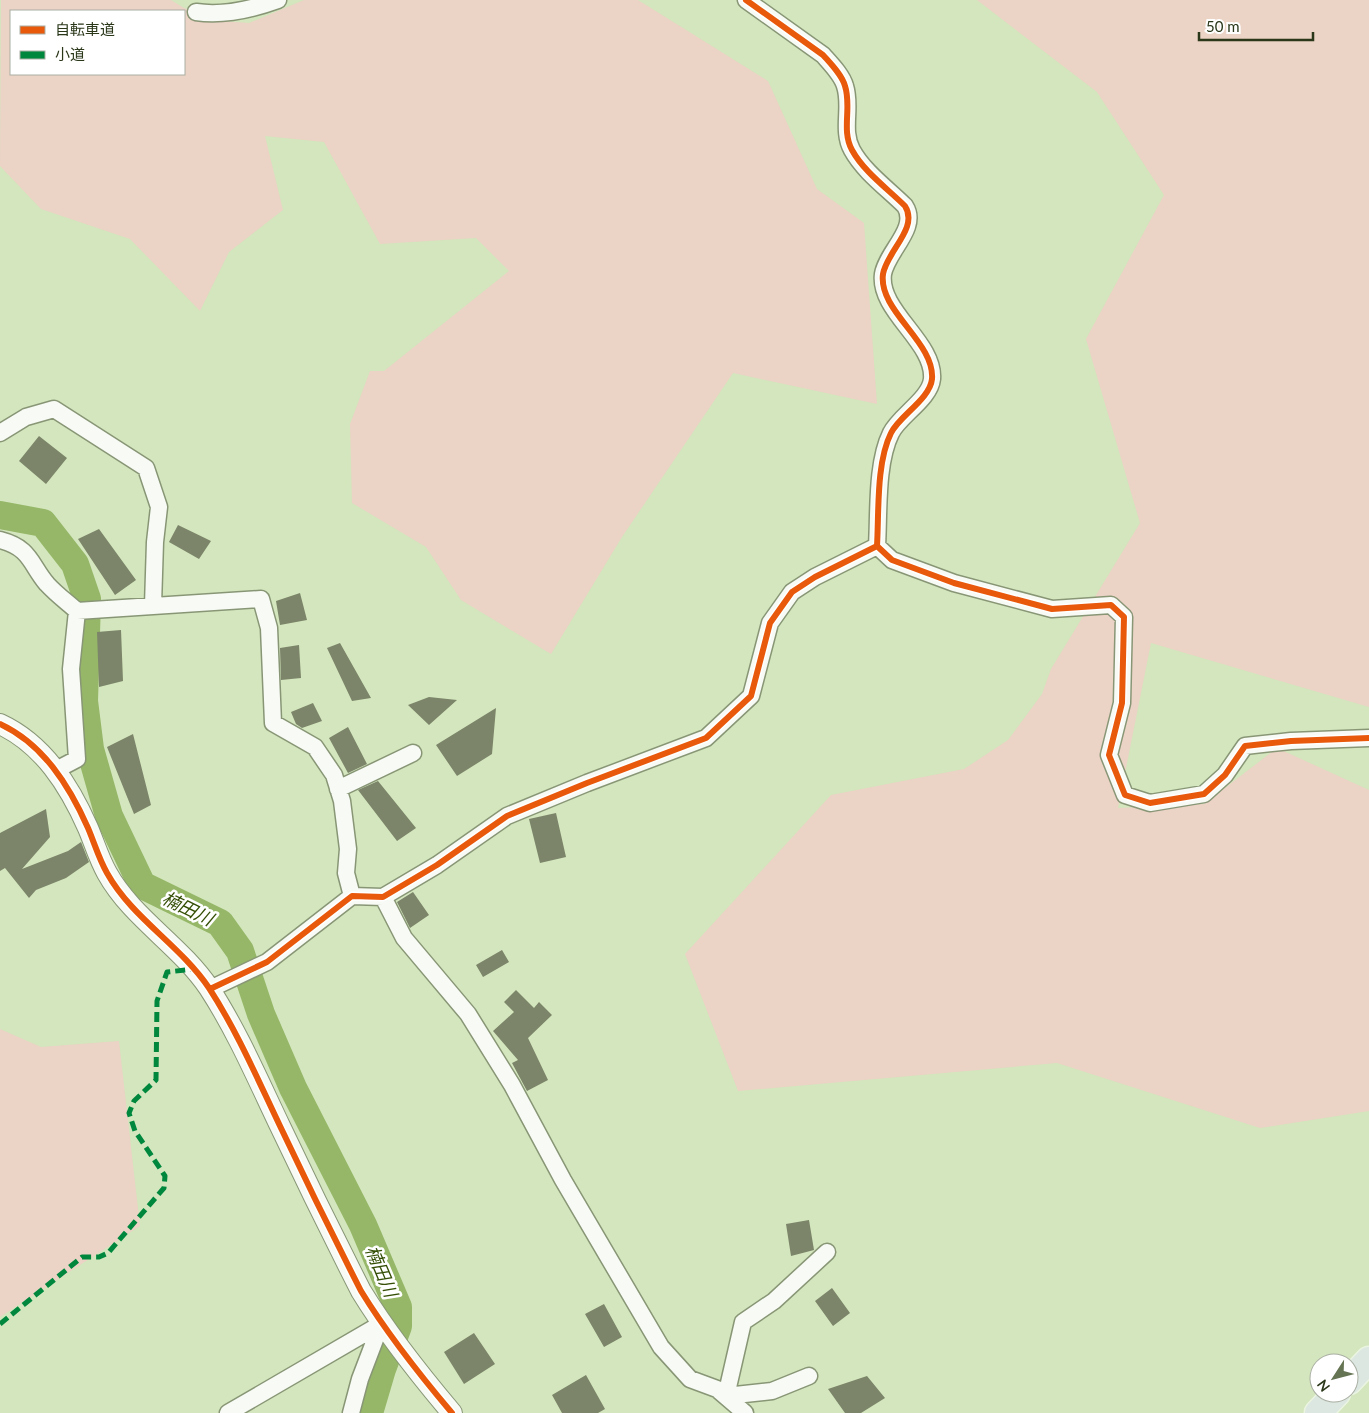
<svg xmlns="http://www.w3.org/2000/svg" width="1369" height="1413" font-family="Lato,'Noto Sans JP',sans-serif">
<style>
.green{fill:#ebd3c5;fill-rule:evenodd}
.lines{fill:none;stroke-linecap:round;stroke-linejoin:round}
.river{stroke:#95b767;stroke-width:28}
.building{fill:#7c8469}
.minor-casing{stroke:#889676;stroke-width:19}
.tertiary-casing{stroke:#889676;stroke-width:22}
.primary-casing{stroke:#ebf4e1;stroke-width:29}
.minor{stroke:#f8fbf5;stroke-width:16}
.tertiary{stroke:#f8fbf5;stroke-width:20}
.primary{stroke:#dce7e1;stroke-width:26}
.quiet{stroke:#00873e;stroke-width:5;stroke-dasharray:10 5;stroke-linecap:butt}
.cycleway-casing{stroke:#fff;stroke-width:9}
.cycleway{stroke:#e8590c;stroke-width:6}
.labels{text-anchor:middle;dominant-baseline:central;stroke-width:5;stroke-linejoin:round;paint-order:stroke}
.water-label{font-size:18px;font-style:italic;fill:#354f06;stroke:#fff}
</style>
<rect width="100%" height="100%" fill="#d3e6bd"/>
<path class="green" d="M1 0H171L184 8 222 21 249 23 304 0H638L768 81 817 189 864 223 877 404 733 373 622 537 551 654 461 600 426 547 352 503 350 424 370 371H384L509 271 476 238 380 244 324 142 265 136 283 210 229 252 200 311 130 239 41 209 0 166ZM11 11H184V74H11Z
M977 0H1369V707L1151 643 1118 808 1204 804 1277 748 1369 790V1111L1260 1128 1057 1063 738 1091 685 954 831 795 964 769 1008 740 1042 694 1051 669 1140 523 1086 339 1164 195 1097 92Z
M0 1029 41 1047 119 1041 140 1226 0 1317Z"/>
<g class="lines">
<path class="river" d="M0 515 43 523 75 564 87 599 84 701 90 749 109 816 142 885 220 923 240 951 261 1014 293 1088 363 1225 398 1307V1326L382 1369 369 1413"/>
</g>
<path class="building" d="M39 436 67 458 46 484 19 461Z
M178 525 211 541 199 559 169 542Z
M99 529 136 580 115 595 78 539Z
M300 593 307 620 280 625 276 601Z
M121 630 123 681 99 687 97 632Z
M340 643 371 698 352 701 327 648Z
M299 645 301 678 281 680 280 648Z
M429 697 457 700 429 725 408 705Z
M313 703 322 721 302 728 296 724 291 712Z
M496 708 492 754 457 776 436 745Z
M348 727 367 764 348 773 329 738Z
M133 734 151 805 134 814 107 747Z
M378 781 416 828 397 841 358 790Z
M46 809 50 837 22 869 68 851 81 842 89 862 66 878 36 890 29 898 5 868 0 871V833Z
M556 813 566 857 540 863 529 819Z
M413 892 429 915 410 928 397 902Z
M502 950 509 962 483 977 476 965Z
M516 990 534 1008 539 1002 552 1015 528 1038 548 1080 527 1091 512 1063 518 1060 493 1031 514 1012 504 1002Z
M809 1220 814 1250 791 1256 786 1224Z
M832 1288 850 1313 833 1326 815 1301Z
M604 1304 622 1337 604 1347 585 1314Z
M474 1333 495 1364 464 1384 444 1352Z
M586 1375 605 1409 598 1413H562L552 1395Z
M867 1376 885 1398 861 1413H845L828 1389Z"/>
<g class="lines">
<defs>
<path id="minor" d="M746 0 823 55C831 64 842 75 845 86 852 107 841 130 852 150 864 172 888 189 905 206 919 228 887 251 883 274 878 311 935 342 932 379 930 399 899 416 891 433 876 463 879 513 877 546L892 560 954 583 1052 609 1111 605 1124 617 1122 703 1109 755 1125 795 1150 803 1204 794 1225 775 1245 746 1291 741 1369 738
M196 12C223 16 253 9 278 0
M0 433 26 417 54 409 146 468 159 507 155 542 153 605
M0 540C31 548 30 564 47 584 56 594 67 602 77 611L261 599 269 628 273 723 315 747 334 775 342 801 348 849 346 873 352 896
M56 770 77 759 71 669 77 611
M338 789 413 753
M383 897 404 938 468 1014 512 1085 563 1180 661 1347 690 1379 717 1389 745 1413
M210 989 267 962 352 896 383 897 437 865 507 816 587 783 706 738 751 696 770 623 792 592 815 577 877 546
M809 1376 772 1391 726 1396 743 1322 774 1301 827 1252
M228 1413 381 1324
M351 1413 360 1379 381 1324"/>
<path id="tertiary" d="M0 724C43 744 69 785 88 828 94 842 99 859 107 873 132 918 180 945 209 988 237 1031 258 1080 280 1126 306 1181 333 1236 361 1291 388 1335 419 1374 452 1413"/>
<path id="primary" d="M1349 1381 1369 1360
M1318 1413 1337 1393"/>
</defs>
<use href="#minor" class="minor-casing"/>
<use href="#tertiary" class="tertiary-casing"/>
<use href="#primary" class="primary-casing"/>
<use href="#minor" class="minor"/>
<use href="#tertiary" class="tertiary"/>
<use href="#primary" class="primary"/>
<path class="quiet" d="M0 1324 82 1257H99L108 1253 164 1188 165 1176 135 1131 129 1113 134 1101 156 1080 157 1001 167 972 195 969"/>
<defs>
<path id="cycleway" d="M746 0 823 55C831 64 842 75 845 86 852 107 841 130 852 150 864 172 888 189 905 206 919 228 887 251 883 274 878 311 935 342 932 379 930 399 899 416 891 433 876 463 879 513 877 546L892 560 954 583 1052 609 1111 605 1124 617 1122 703 1109 755 1125 795 1150 803 1204 794 1225 775 1245 746 1291 741 1369 738
M0 724C43 744 69 785 88 828 94 842 99 859 107 873 132 918 180 945 209 988 237 1031 258 1080 280 1126 306 1181 333 1236 361 1291 388 1335 419 1374 452 1413
M210 989 267 962 352 896 383 897 437 865 507 816 587 783 706 738 751 696 770 623 792 592 815 577 877 546"/>
</defs>
<use href="#cycleway" class="cycleway-casing"/>
<use href="#cycleway" class="cycleway"/>
</g>
<g class="labels">
<g class="water-label">
<text transform="translate(188 908) rotate(26)">楠田川</text>
<text transform="translate(382 1271) rotate(67)">楠田川</text>
</g>
</g>
<rect x="10" y="10" width="175" height="65" fill="#ffffff" stroke="#aaafa3"/>
<rect x="20" y="26" width="25" height="8" fill="#e8590c" stroke="#aaafa3"/>
<text x="55" y="35" font-size="15" fill="#2a3719">自転車道</text>
<rect x="20" y="51" width="25" height="8" fill="#00873e" stroke="#aaafa3"/>
<text x="55" y="60" font-size="15" fill="#2a3719">小道</text>
<g transform="translate(1334 1378) rotate(234)"><circle r="24" fill="#ffffff" stroke="#aaafa3"/>
<path d="M0-4L9 19L0 12L-9 19Z" fill="#657452"/>
<text y="-8" font-size="14" font-weight="bold" text-anchor="middle" fill="#2a3719">N</text>
</g>
<path d="M1199 32v8h114v-8" fill="none" stroke="#2a3719" stroke-width="2.5"/>
<text x="1206" y="32" font-size="15" fill="#2a3719" stroke="#ffffff" stroke-width="4" paint-order="stroke">50 m</text>
</svg>
